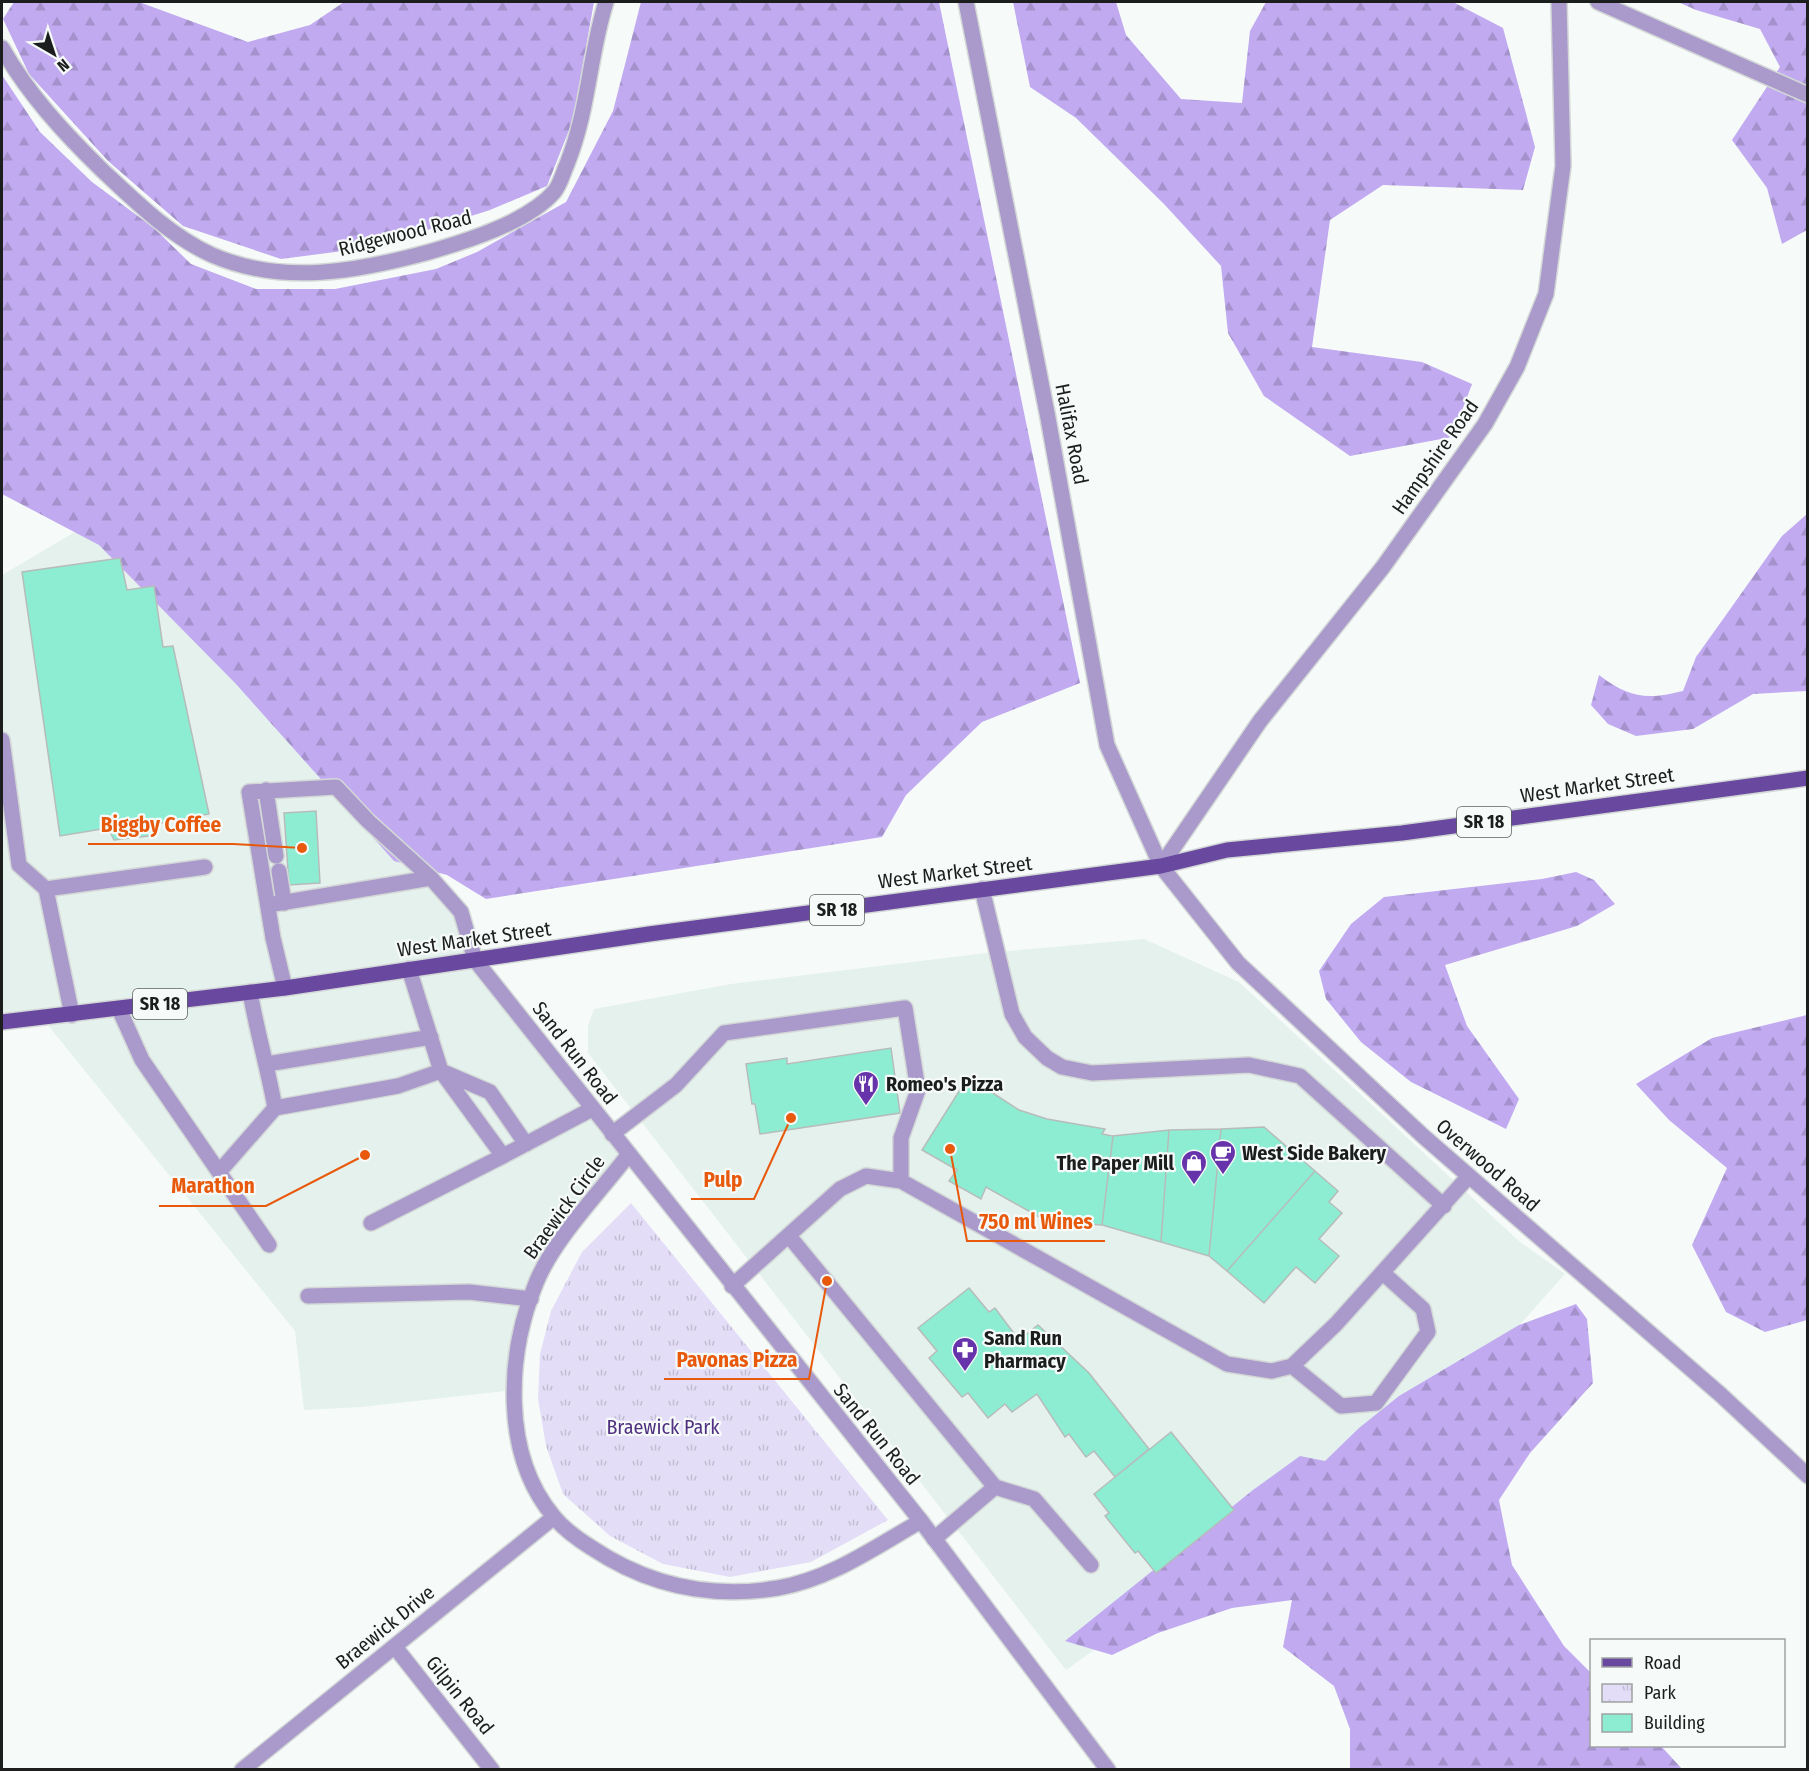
<svg xmlns="http://www.w3.org/2000/svg" width="1809" height="1771" font-family="'Fira Sans Condensed',sans-serif">
<style>
.built{fill:#e4f1ed}
.forest{fill:url(#forest-firs)}
.park{fill:url(#park-tufts)}
.building{fill:#8cedd2;stroke:#b7bcba;stroke-width:1.5}
.lines{fill:none;stroke-linecap:round;stroke-linejoin:round}
.service-casing{stroke:#d3d8d7;stroke-width:18}
.minor-casing{stroke:#d3d8d7;stroke-width:18}
.tertiary-casing{stroke:#d3d8d7;stroke-width:18}
.primary-casing{stroke:#d3d8d7;stroke-width:18}
.service{stroke:#a99acb;stroke-width:15}
.minor{stroke:#a99acb;stroke-width:15}
.tertiary{stroke:#a99acb;stroke-width:15}
.primary{stroke:#69489f;stroke-width:15}
.labels{text-anchor:middle;dominant-baseline:central;stroke-width:4.5;stroke-linejoin:round;paint-order:stroke}
.shield{fill:#f6fbfa;stroke:#5d605f;stroke-width:1.5}
.shield-label{font-size:18px;font-weight:bold;fill:#1c1e1d}
.street-label{font-size:20px;fill:#1c1e1d;stroke:#f6fbfa}
.poi-label{font-size:20px;font-weight:bold;fill:#1c1e1d;stroke:#f6fbfa;text-anchor:start}
.park-label{font-size:20px;fill:#503080;stroke:#f6fbfa}
.leader{fill:none;stroke:#e8590c;stroke-width:2}
.callout-dot{fill:#e8590c;stroke:#f6fbfa;stroke-width:2}
.callout-label{font-size:21px;text-anchor:middle;font-weight:bold;fill:#e8590c;stroke:#f6fbfa;stroke-width:4.5;stroke-linejoin:round;paint-order:stroke}
</style>
<defs>
<pattern id="forest-firs" width="22" height="20" patternUnits="userSpaceOnUse" patternTransform="scale(1.5)"><rect width="22" height="20" fill="#c1aaf0"/><path d="M5 1l3.5 6h-7zM16 11l3.5 6h-7z" fill="#a592cd"/></pattern>
<pattern id="park-tufts" width="24" height="20" patternUnits="userSpaceOnUse" patternTransform="scale(1.5)"><rect width="24" height="20" fill="#e4ddf7"/><path d="M3 7l-1-3M5 7V3M7 7l1-3M15 17l-1-3M17 17v-4M19 17l1-3" fill="none" stroke="#c3bdd3"/></pattern>
</defs>
<rect width="100%" height="100%" fill="#f6fbfa"/>
<path class="built" d="M97 519 461 912 475 960 629 1154 536 1283 515 1390 362 1407 304 1410 295 1331 43 1019 2 1022V575Z
M1144 939 1239 982 1520 1242 1565 1274 1354 1511 1311 1495 1066 1670 588 1053V1026L594 1009 731 984 986 953Z"/>
<path class="forest" d="M14 2H139L248 42 310 25 344 2H594L573 120 547 186 490 210 374 247 281 259 183 226 108 161 29 74 3 19Z
M641 2H939L1080 683 982 722 906 795 882 837 486 899 447 875 394 861 236 684 99 545 2 494V75L40 132 92 182 154 228 191 264 256 289H335L436 269 477 252 566 202 613 111Z
M1013 2H1116L1126 35 1181 99 1242 103 1250 31 1266 2H1453L1503 28 1535 147 1523 190 1383 185 1330 220 1312 347 1422 362 1472 384 1452 437 1350 456 1264 396 1228 333 1221 266 1164 204 1076 118 1030 87Z
M1678 2H1807V230L1782 244 1767 188 1732 140 1780 67 1760 29 1696 10Z
M1807 514V691L1753 694 1693 729 1636 736 1608 724 1591 705 1599 675C1629 698 1647 700 1683 691L1696 657 1726 615 1782 536Z
M1576 872 1594 880 1615 904 1577 926 1445 965 1467 1026 1519 1099 1506 1129 1411 1082 1361 1042 1326 999 1319 971 1351 924 1384 897 1542 879Z
M1807 1015V1320L1765 1332 1726 1312 1692 1245 1727 1168 1669 1120 1636 1084 1712 1038Z
M1576 1304 1587 1319 1593 1383 1530 1453 1499 1500 1512 1565 1564 1646 1591 1673 1592 1746H1661L1682 1769H1350V1729L1334 1686 1283 1647 1292 1600 1232 1608 1158 1633 1112 1655 1065 1641 1253 1490 1300 1456 1325 1461 1359 1428 1399 1396 1519 1325Z"/>
<path class="park" d="M631 1203 888 1520 811 1562 730 1577 663 1564 610 1536 563 1494 546 1446 538 1399 540 1354 551 1311 582 1252Z"/>
<path class="building" d="M120 558 127 590 154 586 163 647 173 646 209 814 156 824 157 835 114 840 108 828 60 836 22 572Z
M316 811 320 883 289 885 284 813Z
M891 1048 900 1113 760 1134 755 1104H752L746 1064 787 1058V1064Z
M968 1077 1019 1110 1047 1119 1105 1129 1102 1134 1113 1136 1102 1225 1048 1222 986 1187 981 1199 949 1181 957 1170 922 1150Z
M1264 1127 1315 1171 1227 1271 1209 1256 1221 1129Z
M1221 1129 1209 1256 1161 1242 1169 1130Z
M1169 1130 1161 1242 1102 1225 1113 1136Z
M1315 1171 1338 1191 1329 1202 1342 1213 1319 1239 1339 1256 1315 1283 1296 1267 1264 1303 1227 1271Z
M969 1288 989 1312 995 1308 1019 1340 1038 1325 1089 1373 1149 1449 1115 1477 1094 1451 1086 1457 1069 1434 1065 1437 1037 1394 1012 1412 1005 1404 988 1418 968 1393 962 1397 929 1358 937 1351 918 1328Z
M1171 1432 1234 1510 1156 1573 1138 1551 1135 1553 1105 1516 1109 1513 1094 1494Z"/>
<g class="lines">
<defs>
<path id="service" d="M2 740 19 865 46 889 72 1015
M266 790 276 856
M279 871 284 903
M46 889 205 867
M982 889 1012 1014 1025 1037 1047 1058 1062 1067 1092 1073 1249 1065 1300 1076 1444 1206
M268 905 431 878 461 912 475 960
M409 969 441 1071 490 1092 526 1144
M285 988 273 938 249 792 336 787 368 821 431 878
M250 992C257 1032 268 1069 275 1108L398 1086 441 1071 503 1156 592 1109
M119 1009 142 1060 269 1245
M267 1064 431 1037
M612 1134 676 1085 724 1033 905 1008 918 1090 901 1138V1181
M219 1172 275 1108
M371 1223 503 1156
M789 1236 995 1487
M732 1286 840 1189 866 1176 901 1181 1227 1364 1272 1371 1292 1366 1336 1324 1469 1176
M308 1296 469 1292 531 1299
M1292 1366 1341 1406 1376 1403 1428 1332 1423 1309 1383 1273
M934 1539 995 1487 1034 1499 1091 1565"/>
<path id="minor" d="M1559 2 1563 166 1546 294 1517 367 1485 424 1383 567 1260 721 1161 866 1238 963 1423 1136 1721 1395 1808 1476
M1598 2 1808 95
M2 48C28 94 64 133 102 170 135 201 170 236 212 255 283 286 359 271 429 252 467 241 528 222 554 192 560 185 563 173 567 164 589 109 589 56 606 2
M629 1154C600 1192 553 1240 536 1283 507 1354 501 1454 554 1517 564 1529 579 1540 592 1548 649 1586 711 1599 778 1588 831 1579 875 1547 921 1521
M395 1647 492 1770
M242 1770 554 1517"/>
<path id="tertiary" d="M966 2 1048 418 1107 745 1161 866
M475 960 921 1521 1108 1770"/>
<path id="primary" d="M2 1022 285 988 649 934 1161 866 1227 850 1402 833 1808 778"/>
</defs>
<use href="#service" class="service-casing"/>
<use href="#minor" class="minor-casing"/>
<use href="#tertiary" class="tertiary-casing"/>
<use href="#primary" class="primary-casing"/>
<use href="#service" class="service"/>
<use href="#minor" class="minor"/>
<use href="#tertiary" class="tertiary"/>
<use href="#primary" class="primary"/>
</g>
<defs>
<symbol id="restaurant-pin" viewBox="-11 -11 22 30"><path d="M0 17L-7.5 6A9.5 9.5 0 1 1 7.5 6Z" fill="#63a" stroke="#f6fbfa"/><path d="M-5-6h1v4h1v-4h1v4h1v-4h1v5L-1.5 .5V6h-2V.5L-5-1ZM5-6V6H3V1.5H1.5Q1.5-4 5-6Z" fill="#fff"/></symbol>
<symbol id="cafe-pin" viewBox="-11 -11 22 30"><path d="M0 17L-7.5 6A9.5 9.5 0 1 1 7.5 6Z" fill="#63a" stroke="#f6fbfa"/><path d="M-5.5-4.5H6V0H3Q3 3.5 0 3.5H-2.5Q-5.5 3.5-5.5 0ZM3-3.2v2h1.7v-2ZM-6 4.5H4V6H-6Z" fill="#fff"/></symbol>
<symbol id="shop-pin" viewBox="-11 -11 22 30"><path d="M0 17L-7.5 6A9.5 9.5 0 1 1 7.5 6Z" fill="#63a" stroke="#f6fbfa"/><path d="M-5-2.5h2.3a2.7 3.5 0 0 1 5.4 0H5L5.5 6h-11ZM-1.5-2.5h3a1.5 2.3 0 0 0-3 0Z" fill="#fff"/></symbol>
<symbol id="pharmacy-pin" viewBox="-11 -11 22 30"><path d="M0 17L-7.5 6A9.5 9.5 0 1 1 7.5 6Z" fill="#63a" stroke="#f6fbfa"/><path d="M-2-6h4v4h4v4h-4v4h-4v-4h-4v-4h4Z" fill="#fff"/></symbol>
</defs>
<g fill-rule="evenodd">
<use href="#restaurant-pin" x="851" y="1069" width="30" height="40"/>
<use href="#cafe-pin" x="1208" y="1138" width="30" height="40"/>
<use href="#shop-pin" x="1179" y="1148" width="30" height="40"/>
<use href="#pharmacy-pin" x="950" y="1335" width="30" height="40"/>
</g>
<g class="labels">
<g class="shield">
<rect x="1457" y="807" width="54" height="30" rx="4.5"/>
<rect x="810" y="895" width="54" height="30" rx="4.5"/>
<rect x="133" y="989" width="54" height="30" rx="4.5"/>
</g>
<g class="shield-label">
<text x="1484" y="822">SR 18</text>
<text x="837" y="910">SR 18</text>
<text x="160" y="1004">SR 18</text>
</g>
<g class="street-label">
<text transform="translate(405 233) rotate(-14)">Ridgewood Road</text>
<text transform="translate(1072 434) rotate(79)">Halifax Road</text>
<text transform="translate(1435 457) rotate(-55)">Hampshire Road</text>
<text transform="translate(1597 785) rotate(-8)">West Market Street</text>
<text transform="translate(955 872) rotate(-7)">West Market Street</text>
<text transform="translate(474 939) rotate(-8)">West Market Street</text>
<text transform="translate(575 1053) rotate(52)">Sand Run Road</text>
<text transform="translate(1488 1165) rotate(41)">Overwood Road</text>
<text transform="translate(564 1207) rotate(-54)">Braewick Circle</text>
<text transform="translate(877 1434) rotate(51)">Sand Run Road</text>
<text transform="translate(385 1627) rotate(-39)">Braewick Drive</text>
<text transform="translate(460 1695) rotate(51)">Gilpin Road</text>
</g>
<g class="poi-label">
<text x="886" y="1084">Romeo's Pizza</text>
<text x="1242" y="1153">West Side Bakery</text>
<text x="1174" y="1163" text-anchor="end">The Paper Mill</text>
<text x="984" y="1338">Sand Run<tspan x="984" dy="23">Pharmacy</tspan></text>
</g>
<g class="park-label">
<text x="663" y="1427">Braewick Park</text>
</g>
</g>
<path class="leader" d="M302 848L233 844H88M791 1118L754 1199H691M365 1155L266 1206H159M950 1149L967 1241H1105M827 1281L809 1379H664"/>
<g class="callout-dot">
<circle cx="302" cy="848" r="6"/>
<circle cx="791" cy="1118" r="6"/>
<circle cx="365" cy="1155" r="6"/>
<circle cx="950" cy="1149" r="6"/>
<circle cx="827" cy="1281" r="6"/>
</g>
<g class="callout-label">
<text x="161" y="832">Biggby Coffee</text>
<text x="723" y="1187">Pulp</text>
<text x="213" y="1193">Marathon</text>
<text x="1036" y="1229">750 ml Wines</text>
<text x="737" y="1367">Pavonas Pizza</text>
</g>
<rect width="1809" height="1771" fill="none" stroke="#1c1e1d" stroke-width="6"/>
<rect x="1590" y="1639" width="195" height="108" fill="#f6fbfa" stroke="#9fa3a2" stroke-width="1.5"/>
<rect x="1602" y="1658" width="30" height="9" fill="#69489f" stroke="#9fa3a2" stroke-width="1.5"/>
<text x="1644" y="1669" font-size="18" fill="#1c1e1d">Road</text>
<rect x="1602" y="1684" width="30" height="18" fill="url(#park-tufts)" stroke="#9fa3a2" stroke-width="1.5"/>
<text x="1644" y="1699" font-size="18" fill="#1c1e1d">Park</text>
<rect x="1602" y="1714" width="30" height="18" fill="#8cedd2" stroke="#9fa3a2" stroke-width="1.5"/>
<text x="1644" y="1729" font-size="18" fill="#1c1e1d">Building</text>
<g transform="translate(54 54) rotate(141)" stroke="#f6fbfa" stroke-width="4.5" paint-order="stroke">
<path d="M0-4.5L10 22L0 15L-10 22Z" fill="#1c1e1d"/>
<text y="-9" font-size="16" font-weight="bold" text-anchor="middle" fill="#1c1e1d">N</text>
</g>
</svg>
